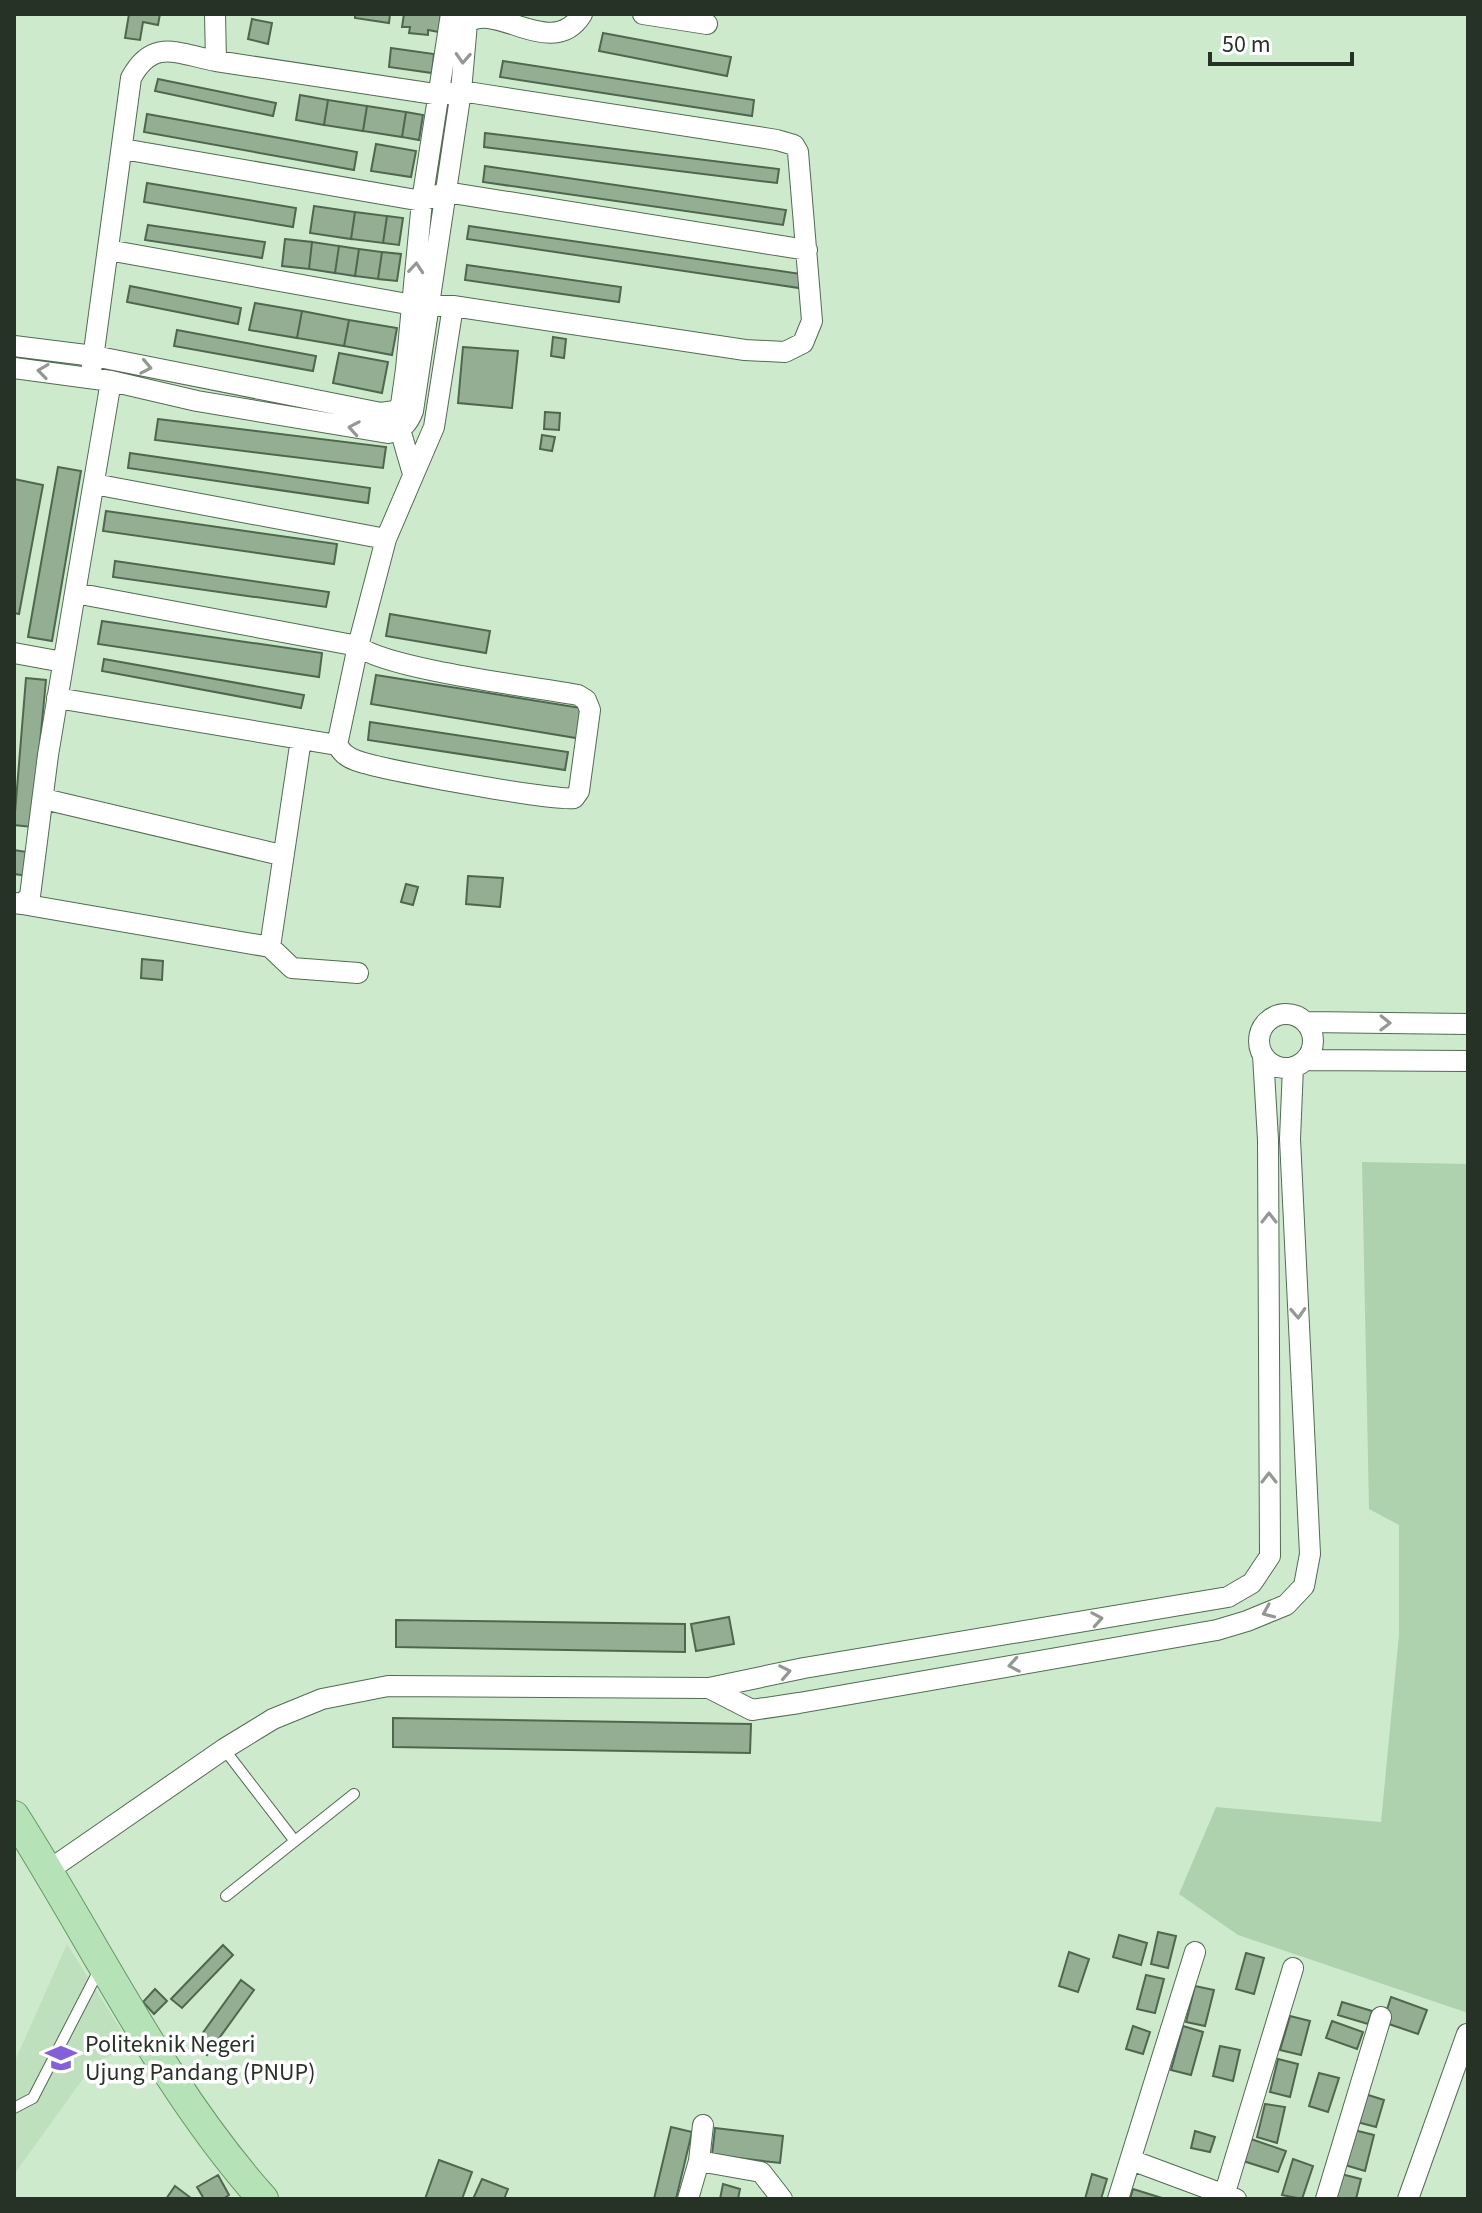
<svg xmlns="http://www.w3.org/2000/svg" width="1482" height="2213" font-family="'Source Sans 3',sans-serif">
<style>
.built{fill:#bee0bd}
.green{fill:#aed2ad}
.building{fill:#93ae93;stroke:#4e674e;stroke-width:2}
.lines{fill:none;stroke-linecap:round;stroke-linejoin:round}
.service-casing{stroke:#526b52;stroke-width:12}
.minor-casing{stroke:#526b52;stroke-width:22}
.primary-casing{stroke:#659865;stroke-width:32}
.service{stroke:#fff;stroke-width:10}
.minor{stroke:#fff;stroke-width:20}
.primary{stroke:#b6e2b7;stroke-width:30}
.oneway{stroke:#939893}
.labels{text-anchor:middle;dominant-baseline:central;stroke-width:7;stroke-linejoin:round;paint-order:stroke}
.poi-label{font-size:24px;fill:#273227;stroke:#fff;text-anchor:start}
</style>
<rect width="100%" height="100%" fill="#ceeacd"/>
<path class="built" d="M67 1944 128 2041 117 2053 95 2062 15 2173 14 2063Z"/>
<path class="green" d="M1362 1162 1468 1164V2013L1238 1935 1179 1894 1216 1807 1381 1822 1399 1635V1525L1369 1509Z"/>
<path class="building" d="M129 14H160L158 25 143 22 140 40 125 38Z
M355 14H390L389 23 355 18Z
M404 14H441L439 32 428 30V35L409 33 410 27H402Z
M252 19 272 23 268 44 248 39Z
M603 33 731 57 727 76 599 51Z
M391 48 434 54 432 73 389 67Z
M503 61 754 100 752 116 500 77Z
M158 79 276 103 273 116 155 91Z
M300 95 328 100 324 125 296 120Z
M328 100 367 106 363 131 324 125Z
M367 106 406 112 402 137 363 131Z
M406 112 423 115 419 140 402 137Z
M147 114 357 152 354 170 144 132Z
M485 133 779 169 777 183 484 147Z
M376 144 416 151 411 177 371 171Z
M485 166 786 210 783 225 483 182Z
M147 183 296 208 293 227 144 202Z
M314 206 355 212 351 239 310 233Z
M355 212 387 216 383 243 351 239Z
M387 216 403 218 399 245 383 243Z
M148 225 265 242 262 258 145 240Z
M469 226 801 274 799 288 467 239Z
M285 239 312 242 309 269 282 266Z
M312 242 339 246 335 273 309 269Z
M339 246 359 249 355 276 335 273Z
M359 249 382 252 378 279 355 276Z
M382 252 401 254 397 281 378 279Z
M467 265 621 287 619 302 465 280Z
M130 286 241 308 238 324 127 302Z
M255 303 302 311 297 338 249 330Z
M302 311 349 320 344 346 297 338Z
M349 320 397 328 392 355 344 346Z
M177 330 316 356 313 371 174 346Z
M553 337 566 339 564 358 551 356Z
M463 347 518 351 512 408 458 403Z
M339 353 388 362 382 393 333 383Z
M545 412 560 413 559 430 544 429Z
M158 419 386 447 383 468 155 440Z
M542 435 555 437 552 451 540 449Z
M130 453 370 488 368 503 128 468Z
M58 467 81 471 52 641 28 637Z
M14 479 43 485 19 614 14 613Z
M106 511 337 544 334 564 103 531Z
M115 561 329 592 326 607 113 577Z
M390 614 490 631 486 653 386 636Z
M102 621 322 653 319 677 98 644Z
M104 659 304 695 301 708 102 671Z
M376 675 587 709 582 739 371 704Z
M26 678 46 680 32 827 14 825Z
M370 722 568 752 565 770 368 740Z
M14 850 33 853 29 876 14 874Z
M468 876 503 878 500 907 466 904Z
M406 884 418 887 413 905 401 902Z
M142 959 163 961 162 980 141 978Z
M729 1617 734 1644 696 1651 691 1624Z
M396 1620 685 1624V1652L396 1647Z
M393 1718 751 1724 750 1753 393 1747Z
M1158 1932 1176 1936 1168 1968 1151 1964Z
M1119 1935 1147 1943 1141 1965 1113 1957Z
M223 1945 233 1955 182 2008 171 1999Z
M1069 1952 1089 1959 1078 1992 1059 1986Z
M1246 1953 1264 1958 1254 1994 1236 1989Z
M1146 1975 1164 1979 1155 2013 1137 2009Z
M241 1980 254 1990 207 2055 194 2045Z
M1195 1986 1214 1990 1205 2026 1186 2022Z
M155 1989 167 2001 154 2014 143 2002Z
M1391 1997 1427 2010 1418 2034 1383 2022Z
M1342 2002 1372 2011 1368 2024 1338 2015Z
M1290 2016 1310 2021 1301 2055 1280 2050Z
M1332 2021 1363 2032 1357 2049 1326 2038Z
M1133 2026 1150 2032 1143 2054 1126 2049Z
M1183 2026 1203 2032 1191 2075 1171 2070Z
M1220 2046 1240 2050 1233 2081 1213 2076Z
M1278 2059 1298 2064 1290 2097 1270 2092Z
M1319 2073 1339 2078 1328 2112 1309 2106Z
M1365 2094 1384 2100 1376 2127 1357 2122Z
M1265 2104 1285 2107 1277 2143 1257 2137Z
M671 2127 692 2132 676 2199H654Z
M715 2128 783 2136 780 2163 712 2155Z
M1354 2130 1374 2135 1365 2171 1345 2165Z
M1195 2131 1215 2137 1210 2152 1191 2148Z
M1248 2138 1286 2151 1278 2172 1240 2160Z
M1293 2159 1313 2166 1302 2199 1282 2195Z
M439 2160 472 2172 462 2199H425Z
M1092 2174 1107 2179 1101 2199H1085Z
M1341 2174 1361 2179 1356 2199H1335Z
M218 2175 229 2195 223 2199H204L197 2187Z
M482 2179 508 2189 504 2199H473Z
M723 2184 740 2189 738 2199H720Z
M175 2186 191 2198 190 2199H166Z
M1133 2189 1162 2198 1130 2199Z"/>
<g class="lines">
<defs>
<path id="service" d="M224 1749 294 1840
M226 1896 354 1794
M14 2108 33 2098 100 1968"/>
<path id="minor" d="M643 14 707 24
M216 61 441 95 461 91 777 140 794 145 798 152 812 321 803 343 785 352 745 350 453 306
M123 149 422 201 446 192 807 250
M108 250 413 305 453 306 434 427 386 539 358 646 337 745C342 752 346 757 355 760 377 769 558 802 574 798L579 791 590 710 586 700 578 695C534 687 386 669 358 646L75 593 111 381
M14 346 94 356 381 413 395 411 401 405 406 369 422 201 451 14
M92 366 131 78C153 37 178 54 216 61L215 14
M14 368 111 381 197 401 388 433C402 430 408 424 413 411L461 91 467 23C495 0 553 62 582 14
M397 419 413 474
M94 484 386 539
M14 653 63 662
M57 698 337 745
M44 799 281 855
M14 903 22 904 30 896 48 755 75 593
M22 904 270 947 301 739
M270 947 292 968 358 973
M1259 1041a27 27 0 1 1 54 0a27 27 0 1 1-54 0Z
M1307 1022 1468 1024
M1308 1060 1468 1061
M709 1688 752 1710 799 1703 1217 1630 1247 1621 1286 1605 1304 1586 1310 1554 1290 1139 1293 1067
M49 1870 224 1749 273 1719 322 1699 388 1686 709 1688 804 1668 1228 1597 1252 1583 1270 1556 1268 1140 1263 1055
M1131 2160 1236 2199
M699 2161 761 2172 782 2199
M688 2199 699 2161 703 2125
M1118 2199 1195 1952
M1223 2199 1293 1968
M1326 2199 1381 2017
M1408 2199 1467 2034"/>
<path id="primary" d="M14 1816C95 1943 162 2086 263 2199"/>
</defs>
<use href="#service" class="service-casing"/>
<use href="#minor" class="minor-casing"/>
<use href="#primary" class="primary-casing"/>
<use href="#service" class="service"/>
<use href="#minor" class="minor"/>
<use href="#primary" class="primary"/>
</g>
<defs><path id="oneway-chevron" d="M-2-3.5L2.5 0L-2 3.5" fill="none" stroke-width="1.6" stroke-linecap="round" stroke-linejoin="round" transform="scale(2)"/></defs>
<g class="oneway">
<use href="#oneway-chevron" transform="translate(463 58) rotate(93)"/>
<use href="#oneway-chevron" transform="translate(416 268) rotate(-85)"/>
<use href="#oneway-chevron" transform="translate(146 367) rotate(11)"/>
<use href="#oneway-chevron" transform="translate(43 371) rotate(-172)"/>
<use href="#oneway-chevron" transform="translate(354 428) rotate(-170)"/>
<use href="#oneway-chevron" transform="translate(1385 1023) rotate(1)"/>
<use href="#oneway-chevron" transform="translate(1269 1218) rotate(-90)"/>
<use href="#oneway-chevron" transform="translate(1298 1313) rotate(87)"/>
<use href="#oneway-chevron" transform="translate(1269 1478) rotate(-90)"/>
<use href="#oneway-chevron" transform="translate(1268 1612) rotate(157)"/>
<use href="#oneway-chevron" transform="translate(1097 1619) rotate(-10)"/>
<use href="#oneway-chevron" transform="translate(1014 1665) rotate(170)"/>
<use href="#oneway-chevron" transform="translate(785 1672) rotate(-11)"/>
</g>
<defs>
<symbol id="university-bare" viewBox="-9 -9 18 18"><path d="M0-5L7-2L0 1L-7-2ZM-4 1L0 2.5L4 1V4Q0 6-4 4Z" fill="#855fd9" stroke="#fff" stroke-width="2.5" paint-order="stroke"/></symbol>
</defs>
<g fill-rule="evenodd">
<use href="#university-bare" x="39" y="2036" width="44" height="44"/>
</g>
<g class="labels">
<g class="poi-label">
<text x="85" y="2044">Politeknik Negeri<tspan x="85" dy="28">Ujung Pandang (PNUP)</tspan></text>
</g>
</g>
<rect width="1482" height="2213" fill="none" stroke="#273227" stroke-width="32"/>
<path d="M1210 52v12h142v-12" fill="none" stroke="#273227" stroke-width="4"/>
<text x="1222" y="52" font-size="24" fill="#273227" stroke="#ffffff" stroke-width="6" paint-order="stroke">50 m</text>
</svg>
